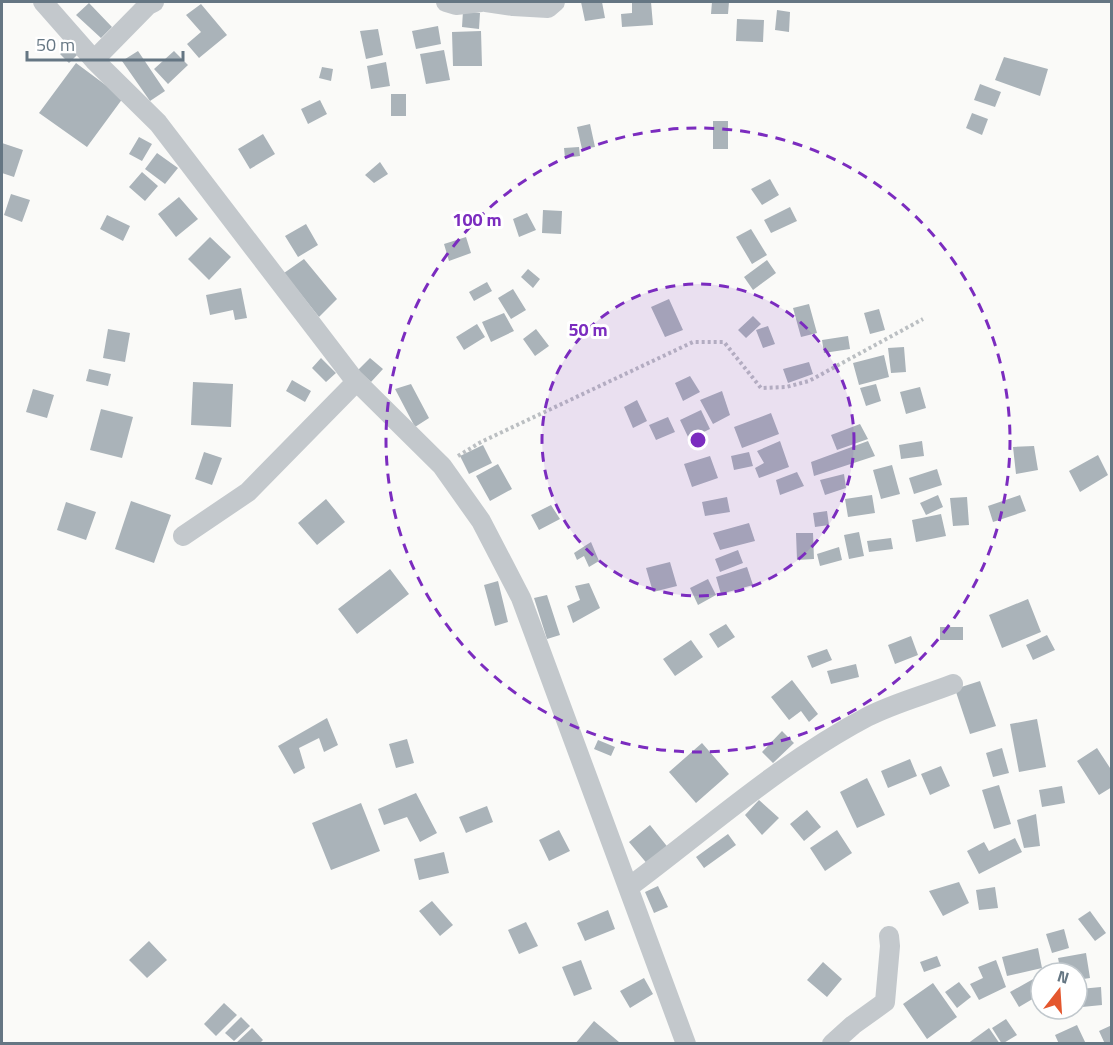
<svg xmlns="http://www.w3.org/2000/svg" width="1113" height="1045" font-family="'Titillium Web',sans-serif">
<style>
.building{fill:#aab3b9}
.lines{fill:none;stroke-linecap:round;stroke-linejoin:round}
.path{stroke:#bbbfc2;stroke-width:4;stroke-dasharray:3 3;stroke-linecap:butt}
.minor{stroke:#c3c8cc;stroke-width:20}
.ring{fill:none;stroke:#7b2cbf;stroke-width:3;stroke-dasharray:10 8}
.centre{fill:#7b2cbf;stroke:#fff;stroke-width:3}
.ring-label{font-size:18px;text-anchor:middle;font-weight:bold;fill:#7b2cbf;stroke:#fff;stroke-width:6;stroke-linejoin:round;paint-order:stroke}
</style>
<rect width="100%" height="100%" fill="#fafaf8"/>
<path class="building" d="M581 2H602L605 18 585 21Z
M632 2H651L653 25 622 27 621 14 632 13Z
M712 2H729L728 14H711Z
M89 3 112 27 101 38 76 15Z
M201 4 227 35 199 58 187 44 201 32 186 15Z
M777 10 790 12 789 32 775 30Z
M463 11 480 13 479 29 462 27Z
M737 19 764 20 763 42 736 41Z
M438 26 441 44 416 49 412 31Z
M378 29 383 55 366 59 360 31Z
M481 31 482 66H453L452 32Z
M70 44 79 53 69 63 60 54Z
M444 50 450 80 426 84 420 54Z
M138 51 165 91 150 101 122 61Z
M174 51 188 65 168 84 154 69Z
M1004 57 1048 69 1040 96 995 80Z
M386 62 390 86 371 89 367 66Z
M76 63 123 98 87 147 39 113Z
M322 67 333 69 331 81 319 78Z
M980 84 1001 92 995 107 974 100Z
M391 94H406V116H391Z
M320 100 327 114 308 124 301 109Z
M972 113 988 119 982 135 966 128Z
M713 121H728V149H713Z
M590 124 595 147 582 149 577 127Z
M263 134 275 154 250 169 238 149Z
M139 137 152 144 142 161 129 154Z
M2 143 23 150 14 177 2 173Z
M579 147 580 156 565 158 564 148Z
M157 153 178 168 165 184 145 169Z
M380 162 388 174 374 183 365 175Z
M142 172 158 186 145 201 129 187Z
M770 179 779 195 762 205 751 189Z
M11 194 30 200 22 222 4 215Z
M179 197 198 219 176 237 158 214Z
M790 207 797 221 771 233 764 220Z
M543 210 562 211 561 234 542 233Z
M527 213 536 230 519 237 513 219Z
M107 215 130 226 123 241 100 229Z
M306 224 318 245 298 257 285 236Z
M751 229 767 255 752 264 736 237Z
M210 237 231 257 209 280 188 259Z
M466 237 471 253 449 261 444 244Z
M304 259 337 299 319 317 284 273Z
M767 260 776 273 753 290 744 277Z
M528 269 540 279 533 288 521 277Z
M487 282 492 291 474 301 469 292Z
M241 288 247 318 235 320 233 310 210 315 206 295Z
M513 289 526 310 511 319 498 298Z
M669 299 683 330 665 337 651 307Z
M809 304 817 333 801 337 793 308Z
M879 309 885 330 870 334 864 313Z
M504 313 514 331 491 342 482 322Z
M753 316 761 324 746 338 738 330Z
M477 324 485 337 464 350 456 337Z
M768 326 775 344 763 348 756 330Z
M108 329 130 333 125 362 103 358Z
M536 329 549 346 535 356 523 339Z
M848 336 850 349 824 353 822 340Z
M904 347 906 372 891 373 888 348Z
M884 355 889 377 859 385 853 363Z
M321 358 336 373 326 382 312 368Z
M370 358 383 369 371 382 358 370Z
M809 362 813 374 788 383 783 369Z
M89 369 111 374 108 386 86 381Z
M690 376 700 392 683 401 675 383Z
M292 380 311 391 305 402 286 391Z
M193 382 233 384 231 427 191 425Z
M411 384 429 418 415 427 395 389Z
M876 384 881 401 866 406 860 388Z
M920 387 926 408 906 414 900 392Z
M33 389 54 395 47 418 26 412Z
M722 391 730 415 713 424 700 400Z
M637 400 647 421 633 428 624 407Z
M101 409 133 417 122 458 90 450Z
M701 410 710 429 689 439 680 420Z
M771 413 779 434 742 448 734 427Z
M668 417 675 432 656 440 649 425Z
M860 424 868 439 837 450 831 435Z
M780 441 789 467 759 478 755 468 764 463 757 451Z
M868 441 875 456 814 476 811 462Z
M922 441 924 456 901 459 899 445Z
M483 445 492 463 469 474 460 456Z
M1034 446 1038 470 1016 474 1013 447Z
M204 452 222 458 212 485 195 479Z
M749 452 753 466 734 470 731 456Z
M1098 455 1108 475 1080 492 1069 471Z
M710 456 718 478 692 487 684 464Z
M498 464 512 489 490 501 476 476Z
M892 465 900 494 881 499 873 470Z
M937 469 942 485 914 494 909 478Z
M797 472 804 486 780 495 776 480Z
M844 474 846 488 825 495 820 480Z
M872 495 875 513 848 517 845 499Z
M938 495 943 507 926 515 920 503Z
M1020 495 1026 511 993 522 988 506Z
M727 497 730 512 705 516 702 502Z
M967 497 969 525 953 526 950 498Z
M326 499 345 522 317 545 298 523Z
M131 501 171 515 154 563 115 549Z
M66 502 96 512 86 540 57 530Z
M551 505 560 519 539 530 531 515Z
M827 511 829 525 815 527 813 513Z
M941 514 946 536 916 542 912 520Z
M749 523 755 541 720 550 713 533Z
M859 532 864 556 849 559 844 535Z
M796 533H813L814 559 797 560Z
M891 538 893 549 869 552 867 541Z
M591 542 599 561 589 567 584 556 577 560 574 553Z
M839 547 842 560 820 566 817 554Z
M738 550 743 563 720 572 715 559Z
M670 562 677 586 653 592 646 568Z
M747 567 753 585 721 594 716 577Z
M390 569 409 594 357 634 338 609Z
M708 579 716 595 698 605 690 588Z
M498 581 508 622 495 626 484 585Z
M589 583 600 608 573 623 567 606 580 600 575 586Z
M547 595 560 635 547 639 534 598Z
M1028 599 1041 632 1002 648 989 615Z
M726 624 735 637 718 648 709 634Z
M940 627H963V640H940Z
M1047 635 1055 650 1033 660 1026 645Z
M911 636 918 655 895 664 888 645Z
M691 640 703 657 675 676 663 659Z
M827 649 832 660 812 668 807 656Z
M856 664 859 677 831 684 827 671Z
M792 680 818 714 809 722 801 711 789 720 771 697Z
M980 681 996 726 970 734 955 689Z
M327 718 338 745 324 752 319 738 299 748 305 768 294 774 278 746Z
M1037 719 1046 767 1019 772 1010 724Z
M782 731 794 743 773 763 762 752Z
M407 739 414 763 396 768 389 744Z
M598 740 615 747 611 756 594 749Z
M702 743 729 774 696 803 669 772Z
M1002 748 1009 773 993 777 986 753Z
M1097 748 1112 771V787L1099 795 1077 761Z
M910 759 917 776 888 788 881 771Z
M941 766 950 786 930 795 921 774Z
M867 778 885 815 857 828 840 792Z
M999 785 1011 824 994 829 982 790Z
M1062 786 1065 803 1042 807 1039 790Z
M416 793 437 833 420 842 407 817 384 825 378 809Z
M759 800 779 818 762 835 745 815Z
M361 803 380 851 331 870 312 823Z
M487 806 493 822 466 833 459 817Z
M807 810 821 827 804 841 790 824Z
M1036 814 1040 846 1024 848 1017 820Z
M650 825 670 850 649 866 629 842Z
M559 830 570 851 549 861 539 840Z
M837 830 852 853 825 871 810 848Z
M728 834 736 845 704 868 696 857Z
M1015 838 1022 852 979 874 967 851 984 842 989 851Z
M444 852 449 873 419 880 414 859Z
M959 882 969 903 943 916 929 891Z
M658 886 668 907 654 913 645 892Z
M995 887 998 908 979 910 976 890Z
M432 901 453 925 440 936 419 911Z
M608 910 615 929 585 941 577 923Z
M1090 911 1106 933 1095 941 1078 919Z
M526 922 538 946 519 954 508 930Z
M1064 929 1069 948 1052 953 1046 934Z
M149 941 167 960 147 978 129 960Z
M1038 948 1042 968 1007 976 1002 957Z
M1086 953 1090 978 1077 980V973H1061L1058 958Z
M937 956 941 966 924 972 920 962Z
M581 960 592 989 574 996 562 967Z
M996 960 1006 987 979 1000 970 984 983 978 978 967Z
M823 962 842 979 827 997 807 980Z
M644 978 653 994 630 1008 620 991Z
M1035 978 1041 987V994L1019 1007 1010 992Z
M959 982 971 997 957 1008 945 992Z
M933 983 957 1017 927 1039 903 1004Z
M1101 987 1102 1005 1082 1007 1080 989Z
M224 1003 237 1015 216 1036 204 1024Z
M241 1017 250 1026 234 1041 225 1033Z
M1006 1019 1017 1035 1002 1044 992 1028Z
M594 1021 619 1042 618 1044H575Z
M1077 1025 1086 1044H1059L1055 1035Z
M1112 1025V1044H1105L1099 1031Z
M252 1028 263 1040 259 1044H235Z
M989 1028 1000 1044H967Z"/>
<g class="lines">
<path class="path" d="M458 456 481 442 693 342H724L761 388 786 387 809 381 923 319"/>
<path class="minor" d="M43 2 94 60 158 123 353 378 442 466 481 521 521 598 686 1044
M446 2 456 5 481 2
M486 2 513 6 548 8 555 2
M94 60 148 5 154 2
M183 536 248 492 356 382
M629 887C707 829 780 763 867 717 894 703 925 695 953 684
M832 1044 853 1025 885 1002 890 946 889 936"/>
</g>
<circle cx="698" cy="440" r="156" fill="#7b2cbf" fill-opacity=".12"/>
<g class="ring">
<circle cx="698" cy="440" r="156"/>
<circle cx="698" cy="440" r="312"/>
</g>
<circle cx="698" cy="440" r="9" class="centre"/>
<g class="ring-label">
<text x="477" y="226">100 m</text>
<text x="588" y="336">50 m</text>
</g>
<rect width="1113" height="1045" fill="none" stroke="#657683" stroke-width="6"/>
<g transform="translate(1059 991) rotate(17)"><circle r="28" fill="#ffffff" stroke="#c1c8cd" stroke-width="1.5"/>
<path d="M0-4.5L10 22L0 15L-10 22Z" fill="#e4572e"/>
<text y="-9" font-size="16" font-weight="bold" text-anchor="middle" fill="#657683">N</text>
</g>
<path d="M27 51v9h156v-9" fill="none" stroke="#657683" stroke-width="3"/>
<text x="36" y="51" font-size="18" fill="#657683" stroke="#ffffff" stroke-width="4.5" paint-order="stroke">50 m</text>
</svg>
